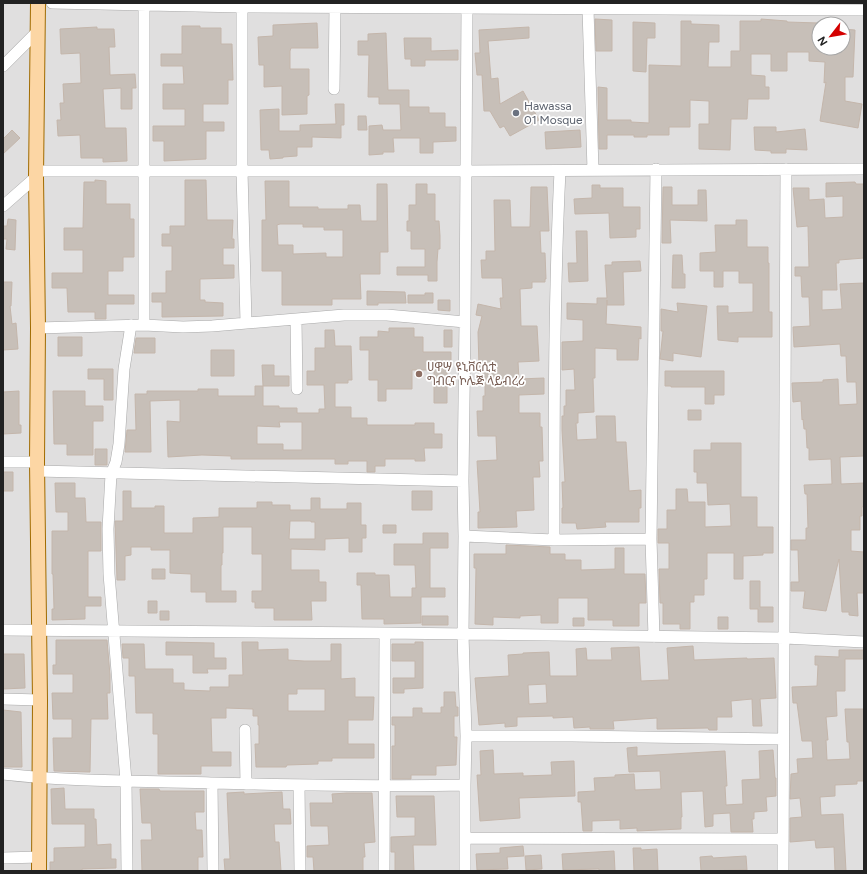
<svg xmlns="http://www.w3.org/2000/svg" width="867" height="874" font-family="Figtree,'Noto Sans Ethiopic',sans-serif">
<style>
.residential{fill:#e0dfdf;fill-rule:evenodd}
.building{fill:#c7bfb8;stroke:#c4b6ab;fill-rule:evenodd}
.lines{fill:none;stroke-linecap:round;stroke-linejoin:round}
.minor-casing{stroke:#a9a9a9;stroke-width:12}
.major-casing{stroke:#a06b00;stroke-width:16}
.minor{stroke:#fff;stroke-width:11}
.major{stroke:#fcd6a4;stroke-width:14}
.worship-dot{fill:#6b7280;stroke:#fff;stroke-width:1.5}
.education-dot{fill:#8d6e63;stroke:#fff;stroke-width:1.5}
.labels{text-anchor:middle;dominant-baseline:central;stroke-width:3.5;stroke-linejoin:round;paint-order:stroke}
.worship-label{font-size:12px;fill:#5b616d;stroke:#fff;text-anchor:start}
.education-label{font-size:12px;fill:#785e54;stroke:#fff;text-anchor:start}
</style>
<rect width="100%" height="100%" fill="#f2efe9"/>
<path class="residential" d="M3 3H864V871H3ZM819 24H843V48H819Z"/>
<path class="building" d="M595 19 612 20V51H596Z
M761 19 787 21V22L819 23V48H843V29L855 30 853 77H845V101L862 104 858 128 820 121 826 82 824 83 825 62 809 61V52H787V71H771V54H751V75L765 76V87H769V99H748L747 119H731L730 150 699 149V124H709V101L690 100V127H669V135H647V137H634V135H607V149H599L598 87 607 88V120H631V122L649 123V65L681 66V21H691V24L719 25V42H709L708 67H731V51H740V21H761Z
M633 22 655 23V38H647L646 72 633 71Z
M317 23 318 48H291L290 51V69H309V95L307 96V114L282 115V86L264 87V65H259L258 37 273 36V25Z
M182 26H200V28H221V44H232L233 80H228V104H203V122H224V131H206V159L164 161V141H153V126H185V109H163V84H184L183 66H161V54H182Z
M97 27V29H114L115 47H109L110 75 135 74 136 88H132V109H121V88L103 89 105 128H126L127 161 103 162V158H81L80 135 58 136 57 120H61L60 103H64L63 84 81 83 80 53 61 54 60 29Z
M529 27V38L488 41 491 79 498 78 500 104 523 91 539 120 510 136 504 126 500 128 490 111H484L482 75H477L475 53H480L479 30Z
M386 33 388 90H409V107H429V113H445V127H456V141L433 142V153H420V138H393L394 152H383V154L369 155V126L382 125 383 130H401L400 104H379V97H368L369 55H358V41H368V34Z
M404 38H431V51L458 50V60H425V66H411V59H405Z
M335 104H344V125H341V138L312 137V147H297V156L283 157V158L270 159 269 150H261L260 110 279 109V131H300V125L336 124Z
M358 116H366L367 130H358Z
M754 127H776V132L805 129 807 150 786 149V153H771V151L755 150Z
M12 130 20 138 3 154V139Z
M580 130 581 147 546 149 545 132Z
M95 180 106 181V204H130V219H134V257H123V271H108V295H134V304H106V319H95V312H68L67 288H52V273H83V250H64V228H83L84 182H95Z
M185 180H206L207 220H233L232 239H234V248H223V265H234V278L200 279V300H205V302L223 303V316L162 317V302H152V293H166V271H172V246H162V234H170V226H185Z
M265 181H289V207H318V209H348V205H360L361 221H377V184H387L388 252H380V274H360L361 299H332V305H282V271H262V220H266ZM280 224H303V227H324V230H343V257H326V253L293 254V245H278L277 225Z
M855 182 856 184H864V258L839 260V263H836L837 290H822V310L842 309 840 284 864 283V456L840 457 841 484 864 483V506L862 507V516H860V530H851V551L864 552V593H857L858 616 849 615V612H842L839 559 826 611 803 608 805 591H791V582H799L798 550H791V540H806V528H808L807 494H805L804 485 832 484 831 459 809 460V448H807L806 429H804L803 419 802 420 801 401 793 402 792 383 823 382V380L838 379 839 405 857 404 856 382H847L846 356H841L840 344 794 347 793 327 810 326 809 297H802L801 276H795V267H809L808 226 797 227 793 188H809V200L824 199 825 218 843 217V196L826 197V183Z
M416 184H427V194H435V221H439L440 236V249H438L437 262V281H428V275H397V267H425V249H411V231H407V221H409V205H416Z
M592 185H600V188H623V207H640V229H636V237L610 238 609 213 575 214 574 199 592 198Z
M531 187H547L549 231H540L541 253H545L546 279H545V282H532V288L520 289 521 326H537L539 361 518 362 519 379 544 378V394L519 395V413H540V427H542L543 461H539L540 477H533L534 510 516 511 517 527 478 528V512H480L477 461 497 460 496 436H478L477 411H483V396H485V378H483L482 367H479L478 332 482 316 476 315 478 304 501 309 500 298H503L502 278H482L481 260H486V251H495L494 200H510L511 227H530Z
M663 187H672V205H698V190H706L707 221 670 220 671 243H662Z
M8 219 16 220 15 250 6 249 7 239H3V226H7Z
M736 220H747V247H768V263H769V312H772V337H738V342L718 340 717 306H728V313L753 312V283H739V271H723V287H714V271H700V253L716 252 715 225H736Z
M576 231H587L588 281 569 282 568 263H577Z
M673 255H682L683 274H685V288H672Z
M640 261 641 271 623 272 624 305H607V300L606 324 641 327V339L639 338 638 360H617V349L595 348V378H593L594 412 578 413V423H576L577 440 597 439 596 416H615L616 442H626L629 491 641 490V508H639V522H605L606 527 577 529 576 523H562V508H563L562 482H565L562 430V416H564V406H566V390H575L574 369 562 370V342L583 341V320L567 319V303L597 304V298H607L605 265H612V262Z
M3 282H12L11 306H10L12 324 16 323 18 349 3 350Z
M367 291 405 292 406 303H378V305H367Z
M425 293H433V303H408V295H425Z
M438 300H450V311L438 310Z
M677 303 707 306 701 357 673 353V361L660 359 663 331H661V309L678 312Z
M389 328H414V337H423V352H451V370H447V403H434V370H412V389H386V401H378V380H369V350H360V337H378V331L389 332Z
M325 330H334L335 346H351L352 380H348V383H335V407H351V418H367V425H415V423H434V434H442V448H424L425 461H415V459H385V466H375V472H367V461H348V464H335V459H231V456L202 455 168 457 167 421 180 422V400L150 401 151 452H125L127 430H136L135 394H147V391H198V389H218V396H255V386H263L262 365H274V376H289V386H263V406H279V408H297V413H319V409H325L324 385H307V371H315V348H325ZM279 422H302V450H283V444H257V426L280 427Z
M444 330H452V347H444Z
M58 337H82V356H58Z
M136 338H155V353H134Z
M211 350H234V376H211Z
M88 369H113V400H104V379H88Z
M665 371H724V395H714V404H705V387H671V386H665Z
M19 391V425H21V433L3 434V392Z
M53 391H85V406H103V421H93V455H67V444H54Z
M688 410H701V420H688Z
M711 443H741V497H757V527H773V553H763V555L743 556V579H734V553H707V579H704V595H694V602H690V629H680V624H663V603H660L659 569H669V543H658V529H667V510H676V489H687L688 502H705V527L731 526 730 504 708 505 707 483H697V472H694V450H711Z
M95 449H107V465H95Z
M3 472H13V491H3Z
M55 483H75V498H85L86 522H101V551H88V597H101V606H85V619L52 620V609H54L53 574H52V531H68V512H56Z
M123 491H131V508H155V506H164V533H193V518L219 517V508H257V502H272V505H290V510H311V498H320V509H347V503H361V525H366V538H362V552H349V538L325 539V550L291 549V570H319V582H326V601H311L312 620H274V608H255V602H252V591H262V554H252V527H223V553H222V565H221V591H236V602H206V592H191V574L170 573V550H151V547H131V555L125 556V580H117L115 521H123ZM290 521H311V522H315V539H289Z
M412 491H432V510H412Z
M383 525H396V533H383Z
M423 533H448V548H430V588H445V597H421V623L384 624V619H362L361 585H357V573H375V575H389L390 597H412V588H416L415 565H394V544H423Z
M506 545 550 547V554H565V560H581V570L615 569V548H624V574H645L646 603H639V626H613V620H588V598H558V623H541V615L520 616V618L493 617V625L475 624 476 568H474V554H506Z
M152 569H165V579H152Z
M750 581H760V607H773V622H758V609H750Z
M148 601H157V613H148Z
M160 611H169V620H160Z
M422 616H448V625H422Z
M718 617H728V629H718Z
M573 618H584V626H573Z
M56 640H107L110 675V693H107L108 719H91L90 772 54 771 53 738H72V719H53L52 693H73V674H53V665H56Z
M166 642 214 643V658H226V669H207L208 673H193V655H166Z
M242 642H258V650L288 649V660L304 661H331V644H341V679L355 678V697H374L373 720H348V744H374V758H332V761H318V764L287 765 286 767H256L255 744H259V725H258V716H253V709L226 708V718H211L212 752H231V766H201V774H158V734H153V713H136L135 676H129V658H123L122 644H144L145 669H173V683H184V690L210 691V687H229V675H243ZM297 689H325V711H288V694H297Z
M415 642H423V688L404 689V693H393V678H415V661H392V644H415Z
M693 646 694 660 747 658V659L774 658 776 698 760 699 762 726H753L752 699 731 701 732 717H717V730H709L708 728 657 729V718L613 721 614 729H590V727L574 728 573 717 553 718V716L517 717V726L505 727V723L479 725 475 678 509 676 508 655 523 654V653L549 652 550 676H577L576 649 586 648 587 660H612L611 648 639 647 641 681 664 680H669L667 648ZM546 684 547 703 529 704 528 685Z
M839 650H864V659H845V691H836L837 716 826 717 828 740H826L827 760 850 759 849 742H847L845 709H864V781H857V784L835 785V796L820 797 821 815 843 814 846 871H835L834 847 816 848 815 840 790 842V818L802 817 800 798 790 799 791 774 798 773 797 759 813 758 812 741H802L797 703H793L792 687 817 686 818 665H815V656L839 657Z
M3 654H24L25 688 3 689Z
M444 692H455L456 707H458V716H454V737H457L456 765 436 766V775H411V779H392V746H395V725H392V717H413V708H422V713H441V707H444Z
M3 710 21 712 22 767H3Z
M637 747V756L725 751 727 786H725L726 805 743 804 742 780 760 779 759 751 773 750 775 778H776V796L766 797 767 811 754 812V819H752L753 832H731L730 813 713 814V826L705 827 703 791 681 792 682 817H681V829L637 831V828L620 829V820L592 821V831H583L581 802H578V792L595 791 594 778 615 777V775L634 774 635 790 661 789 660 771 629 772 627 748Z
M493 750 494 774 523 773V776L552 775 551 762 574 761 575 796 519 798 520 818 480 821 477 775H481L480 751Z
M64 788 65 809H94V819H96L97 845 111 844V859H116V868L82 869V871H50V862H54V848L85 847V824H52L51 789Z
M140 789H159L160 791H204V812H195L196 830H202L203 857H198V871H142L141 840H152L151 823H142Z
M244 792V794L282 792 283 809H290L291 824H274L275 842H279L281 871H225L224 859H230L227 793Z
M347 793H372L375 842 364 843 365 857H363V871H314L313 857H307V846L329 845 328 826H311L310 803H333L332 794Z
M396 796H434L436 845H413L414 871H395V852H391V837L415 836V817H397Z
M523 846 524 856 507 857 508 869 477 870 476 854 500 853V848Z
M633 848H641V850L657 849 658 871H634Z
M614 851 615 871H599V869L563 870 562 854Z
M541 855 542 869 526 870 525 856Z
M712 856 713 858 746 856 747 870 701 871 700 857Z"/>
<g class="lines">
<defs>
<path id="minor" d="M52 3 242 7 864 10
M242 7V171L246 322
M588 9 593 170
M3 66 37 32
M334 89 335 7
M36 171H466L864 169
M3 206 36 177
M296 319 297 389
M144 325V6
M38 328 144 325 183 327 212 326 344 315H387L465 322
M3 462H37
M37 471 463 481
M464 536 554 540 651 539
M554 540C554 417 554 294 560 171
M3 630 385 633 785 638 864 642
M654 637 651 539 656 169
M3 699 40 700
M245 730 246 784
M466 736H572L783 739
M3 774C72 782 142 781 211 783 296 785 380 787 465 785
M212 783 213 871
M299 785 300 871
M465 838 783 839
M3 858 40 857
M127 871 126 781 109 574 108 529 111 474 116 462 119 444 124 369 131 325
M384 871 385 633
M465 871V785L466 736 463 634 464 536 463 481 465 322 467 8
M783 871 786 169"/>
<path id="major" d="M38 3 36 177 38 328 37 462 40 700 39 871"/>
</defs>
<use href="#minor" class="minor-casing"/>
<use href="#major" class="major-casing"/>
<use href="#minor" class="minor"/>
<use href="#major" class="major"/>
</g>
<circle class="worship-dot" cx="516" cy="113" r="4"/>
<circle class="education-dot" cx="419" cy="374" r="4"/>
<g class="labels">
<g class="worship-label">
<text x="524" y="106">Hawassa<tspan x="524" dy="14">01 Mosque</tspan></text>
</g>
<g class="education-label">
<text x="427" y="367">ሀዋሣ ዩኒቨርሲቲ<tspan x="427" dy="14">ግብርና ኮሌጅ ላይብረሪ</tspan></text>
</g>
</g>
<rect width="867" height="874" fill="none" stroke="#222222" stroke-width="8"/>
<g transform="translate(831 36) rotate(239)"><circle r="19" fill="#ffffff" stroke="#a7a7a7"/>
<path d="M0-3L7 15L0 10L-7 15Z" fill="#d40000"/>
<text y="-6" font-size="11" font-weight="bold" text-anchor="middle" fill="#222222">N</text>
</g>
</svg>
